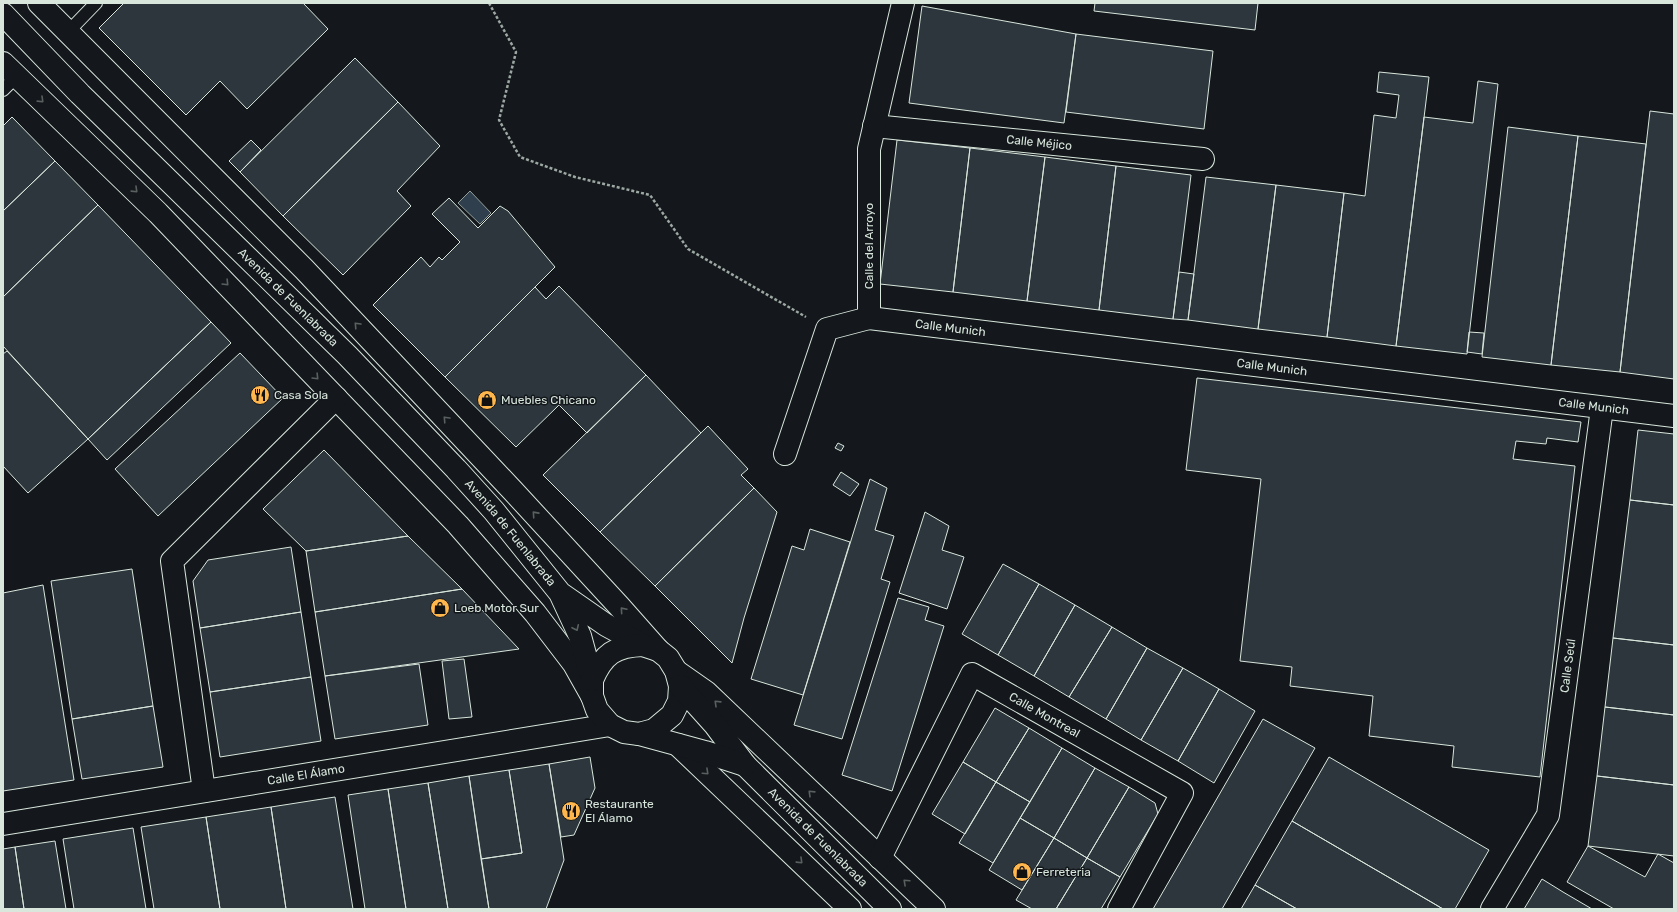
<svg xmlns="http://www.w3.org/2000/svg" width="1677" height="912" font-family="Rubik,sans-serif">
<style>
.water{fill:#2f3f4d;stroke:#939e99}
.building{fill:#2c363c;stroke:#d8e6dc}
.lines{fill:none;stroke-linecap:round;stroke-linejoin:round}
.service-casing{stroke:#d8e6dc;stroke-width:14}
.minor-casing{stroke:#d8e6dc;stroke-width:24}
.primary-casing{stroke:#d8e6dc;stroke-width:24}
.path{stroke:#9da8a2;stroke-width:2.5;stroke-dasharray:3 2;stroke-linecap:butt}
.service{stroke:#14181c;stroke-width:12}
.minor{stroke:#14181c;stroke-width:22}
.primary{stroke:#14181c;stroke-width:22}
.oneway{stroke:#59605f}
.labels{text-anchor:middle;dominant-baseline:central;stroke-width:3;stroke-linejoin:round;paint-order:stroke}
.street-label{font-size:12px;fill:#d8e6dc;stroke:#14181c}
.poi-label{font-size:12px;fill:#d8e6dc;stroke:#14181c;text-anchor:start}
</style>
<rect width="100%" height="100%" fill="#14181c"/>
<path class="water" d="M470 191 491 213 480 224 458 203Z"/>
<path class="building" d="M124 3H303L328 29 247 109 220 81 186 115 99 28Z
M1095 3H1258L1255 30 1094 11Z
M922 6 1076 34 1064 123 909 103Z
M1076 34 1213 51 1204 129 1066 112Z
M355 58 398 102 283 216 240 172Z
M1379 72 1429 77 1396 346 1327 337 1344 193 1365 196 1374 115 1396 118 1399 95 1377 92Z
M1478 81 1498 84 1467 354 1396 346 1424 117 1473 123Z
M398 102 440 146 397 191 411 206 343 275 283 216Z
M1650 111 1674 114V379L1620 372Z
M12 117 55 161 3 211V126Z
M1508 127 1578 136 1551 365 1482 357Z
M1578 136 1646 144 1620 372 1551 365Z
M251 140 261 150 240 172 229 161Z
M897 140 970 148 953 292 880 284Z
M970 148 1045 157 1027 301 953 292Z
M1045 157 1116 166 1099 310 1027 301Z
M55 161 98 205 3 297V211Z
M1116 166 1191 175 1173 319 1099 310Z
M1206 177 1276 185 1258 329 1188 320Z
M1276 185 1344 193 1327 337 1258 329Z
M449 198 478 228 500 206 508 211 555 267 445 377 373 305 421 257 430 267 439 257 442 260 460 242 432 214Z
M98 205 211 322 88 439 3 346V297Z
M1179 272 1194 274 1188 320 1173 319Z
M559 286 646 375 587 433 559 405 516 447 445 377 535 287 546 299Z
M211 322 231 343 107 460 88 439Z
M1469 332 1484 333 1482 354 1467 352Z
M7 351 88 439 28 493 3 466V354Z
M240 353 283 398 158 516 115 469Z
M646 375 701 433 600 532 543 475Z
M1197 378 1581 422 1578 442 1547 438 1546 444 1516 441 1513 459 1575 466 1540 777 1452 767 1454 746 1369 736 1373 696 1290 686 1292 667 1240 661 1261 479 1186 470Z
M708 426 748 469 741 475 754 488 655 586 600 532Z
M1638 430 1674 434V505L1630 500Z
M838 443 844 446 841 451 835 448Z
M324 450 365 492 408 536 306 551 263 509Z
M841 472 859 484 850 496 833 485Z
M870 479 887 488 875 530 894 536 881 579 890 582 842 739 794 725Z
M754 488 777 512 744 618 732 663 655 586Z
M1630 500 1674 505V645L1613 638Z
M925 512 949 526 942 550 964 557 947 609 899 593Z
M810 529 850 542 803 695 751 679 792 546 804 550Z
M408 536 462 589 315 612 306 551Z
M291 547 301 612 200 628 193 581 208 560Z
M1003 564 1039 584 998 655 962 634Z
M132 569 153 706 72 719 51 581Z
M1039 584 1075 605 1034 676 998 655Z
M43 585 74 780 3 791V593Z
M462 589 519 649 325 676 315 612Z
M898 598 929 607 925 620 944 626 892 791 842 775Z
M1075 605 1112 627 1069 697 1034 676Z
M301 612 311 677 210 692 200 628Z
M1112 627 1147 648 1106 719 1069 697Z
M1613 638 1674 645V715L1605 707Z
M1147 648 1183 668 1141 740 1106 719Z
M464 659 472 717 449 719 442 661Z
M419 664 428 725 335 739 325 676Z
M1183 668 1219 689 1178 761 1141 740Z
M311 677 321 741 220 757 210 692Z
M1219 689 1255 711 1214 783 1178 761Z
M153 706 163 767 82 779 72 719Z
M1605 707 1674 715V785L1597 776Z
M995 708 1029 728 996 782 963 762Z
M1263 719 1315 748 1222 909H1153Z
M1029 728 1062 748 1030 802 996 782Z
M1062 748 1095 768 1054 838 1020 818Z
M590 757 595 788 574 835 561 837 549 764Z
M1329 757 1489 850 1455 909H1443L1292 821Z
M963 762 996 782 965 834 932 814Z
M549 764 564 860 546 909H489L481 859 522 853 509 770Z
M1095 768 1129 787 1087 858 1054 838Z
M509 770 522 853 481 859 469 776Z
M469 776 489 909H448L428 783Z
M1597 776 1674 785V856L1588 846Z
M996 782 1030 802 993 863 959 843Z
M428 783 448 909H406L388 789Z
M1129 787 1155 803 1158 814 1120 877 1087 858Z
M388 789 406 909H365L348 795Z
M335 797 353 909H286L271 807Z
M271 807 286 909H220L206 817Z
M206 817 220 909H154L141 827Z
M1020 818 1054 838 1022 890 989 870Z
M1292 821 1433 903 1443 909H1297L1255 885Z
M133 828 146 909H74L63 839Z
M1054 838 1087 858 1056 909H1032L1016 900Z
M55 841 66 909H24L15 847Z
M1588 846 1645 877 1658 854 1674 863V909H1614L1567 882Z
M15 847 24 909H3V849Z
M1087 858 1120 877 1101 909H1056Z
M1542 879 1563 892 1592 909H1524Z
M1255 885 1297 909H1241Z"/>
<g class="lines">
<defs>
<path id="service" d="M68 32 96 3
M3 90 17 76"/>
<g id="minor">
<path d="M39 3 304 269 514 492 619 606 658 650"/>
<path d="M3 63 158 213 458 525 535 613 574 664 592 696"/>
<path id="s1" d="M874 126 1203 159"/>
<path id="s2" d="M869 318 1674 416"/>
<path d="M785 454 827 329 869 318V149L903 3"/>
<path d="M676 671 706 692 934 909"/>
<path d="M678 745 850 909"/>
<path d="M204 791 172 561 336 398"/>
<path id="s3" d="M3 824 610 725"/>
<path id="s4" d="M880 858 972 674 1182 793 1119 909"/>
<path id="s5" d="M1492 909 1548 815 1602 408"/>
</g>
<g id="primary">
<path id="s6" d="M3 14 80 94 347 355 456 469 494 511 560 593 580 636 592 680V696L597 710 610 725 624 732 639 734 654 730 672 715 679 701 680 686 676 671 668 658 658 650 643 645 606 625 560 593"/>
<path d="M592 680C603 654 615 646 643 645"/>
<path id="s7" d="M680 686 715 725 745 765 890 909"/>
<path d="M639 734 705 752 745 765"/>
</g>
</defs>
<use href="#service" class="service-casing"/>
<use href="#minor" class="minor-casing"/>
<use href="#primary" class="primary-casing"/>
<path class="path" d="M489 3 516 52 499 120 520 157 575 177 650 195 688 249 806 317"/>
<use href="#service" class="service"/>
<use href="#minor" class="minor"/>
<use href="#primary" class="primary"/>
</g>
<defs><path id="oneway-chevron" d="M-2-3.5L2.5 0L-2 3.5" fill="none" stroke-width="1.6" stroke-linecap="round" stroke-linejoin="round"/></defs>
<g class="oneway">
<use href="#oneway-chevron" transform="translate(41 100) rotate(44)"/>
<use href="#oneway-chevron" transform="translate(135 190) rotate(44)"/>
<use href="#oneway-chevron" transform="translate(226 283) rotate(46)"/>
<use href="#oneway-chevron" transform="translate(357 325) rotate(-133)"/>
<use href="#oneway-chevron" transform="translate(316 377) rotate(46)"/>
<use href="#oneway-chevron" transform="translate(446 419) rotate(-133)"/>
<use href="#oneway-chevron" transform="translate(535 514) rotate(-132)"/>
<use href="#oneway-chevron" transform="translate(623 610) rotate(-131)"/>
<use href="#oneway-chevron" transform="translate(576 628) rotate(65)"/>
<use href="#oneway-chevron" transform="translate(717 703) rotate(-136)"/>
<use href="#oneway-chevron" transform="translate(706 772) rotate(43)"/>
<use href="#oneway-chevron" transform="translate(811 793) rotate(-136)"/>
<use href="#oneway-chevron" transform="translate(800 861) rotate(44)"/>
<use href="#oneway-chevron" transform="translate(906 882) rotate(-137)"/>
</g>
<defs>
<symbol id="restaurant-disc" viewBox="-11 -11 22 22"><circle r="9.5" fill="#ffb74d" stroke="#14181c"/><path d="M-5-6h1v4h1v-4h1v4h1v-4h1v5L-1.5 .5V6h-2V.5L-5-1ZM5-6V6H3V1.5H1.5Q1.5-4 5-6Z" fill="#111"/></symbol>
<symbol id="shop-disc" viewBox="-11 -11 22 22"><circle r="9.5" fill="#ffb74d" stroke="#14181c"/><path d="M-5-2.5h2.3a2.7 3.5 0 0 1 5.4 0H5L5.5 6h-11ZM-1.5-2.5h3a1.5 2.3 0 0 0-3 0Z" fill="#111"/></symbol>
</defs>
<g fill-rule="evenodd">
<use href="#restaurant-disc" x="249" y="384" width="22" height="22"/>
<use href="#shop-disc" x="476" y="389" width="22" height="22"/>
<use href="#shop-disc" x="429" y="597" width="22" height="22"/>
<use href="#restaurant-disc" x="560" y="800" width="22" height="22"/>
<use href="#shop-disc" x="1011" y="861" width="22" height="22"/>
</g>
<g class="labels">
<g class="street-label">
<text stroke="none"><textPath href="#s1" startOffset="166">Calle Méjico</textPath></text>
<text transform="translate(869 246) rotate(-90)">Calle del Arroyo</text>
<text stroke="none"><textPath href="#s6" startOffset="402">Avenida de Fuenlabrada</textPath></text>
<text stroke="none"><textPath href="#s2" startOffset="82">Calle Munich</textPath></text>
<text stroke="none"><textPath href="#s2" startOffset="406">Calle Munich</textPath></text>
<text stroke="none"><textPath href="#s2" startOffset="730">Calle Munich</textPath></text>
<text stroke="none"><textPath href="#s6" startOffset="726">Avenida de Fuenlabrada</textPath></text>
<text stroke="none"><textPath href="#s5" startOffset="260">Calle Seúl</textPath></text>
<text stroke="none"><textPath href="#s4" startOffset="289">Calle Montreal</textPath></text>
<text stroke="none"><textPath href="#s3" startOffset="307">Calle El Álamo</textPath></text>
<text stroke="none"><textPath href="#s7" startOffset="205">Avenida de Fuenlabrada</textPath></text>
</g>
<g class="poi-label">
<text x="274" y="395">Casa Sola</text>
<text x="501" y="400">Muebles Chicano</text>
<text x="454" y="608">Loeb Motor Sur</text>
<text x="585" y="804">Restaurante<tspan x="585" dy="14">El Álamo</tspan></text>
<text x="1036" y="872">Ferreteria</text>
</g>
</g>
<rect width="1677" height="912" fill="none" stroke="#d8e6dc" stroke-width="8"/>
</svg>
